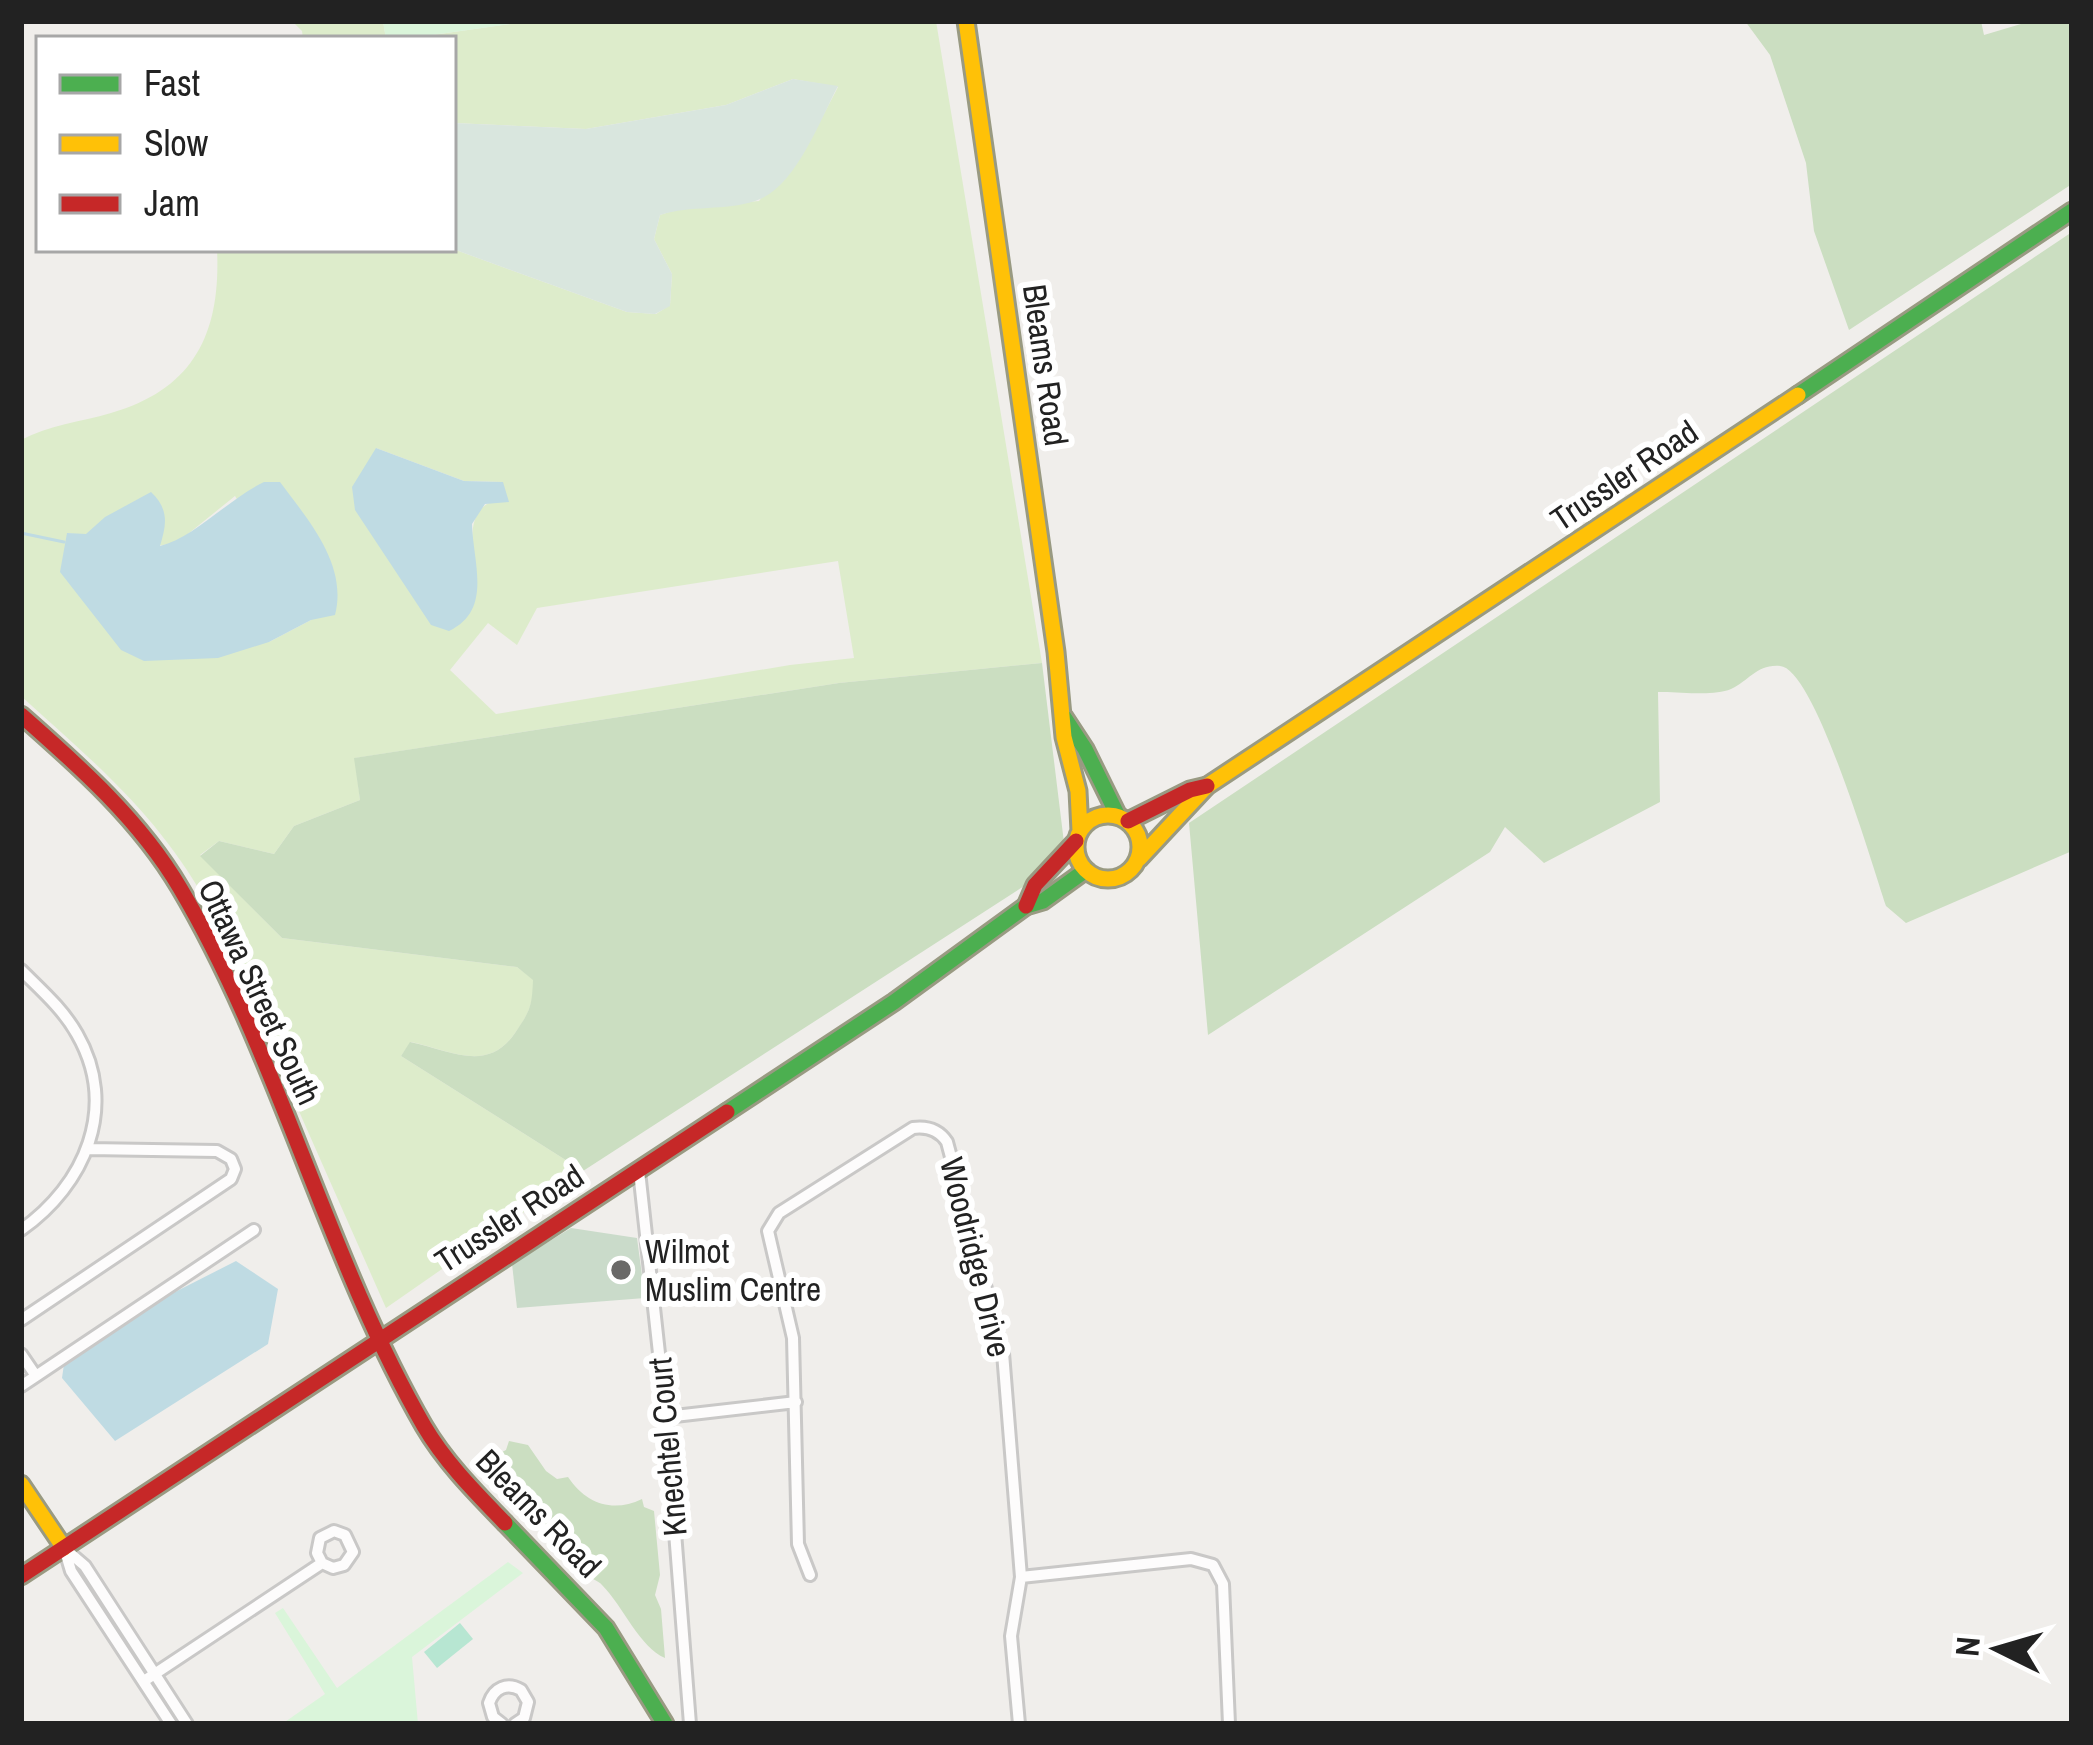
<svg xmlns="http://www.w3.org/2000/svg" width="2093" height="1745" font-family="'Archivo Narrow',sans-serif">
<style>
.grass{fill:#ddeccb;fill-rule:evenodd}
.forest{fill:#cbdec1}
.wetland{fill:#d9e6de}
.cemetery{fill:#cadbca}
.park{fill:#daf5da}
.pitch{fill:#b7e6d2}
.water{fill:#bfdbe3}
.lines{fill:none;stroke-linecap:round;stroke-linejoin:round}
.stream{stroke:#bfdbe3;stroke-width:3}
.street-casing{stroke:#c9c8c7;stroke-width:16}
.fast-casing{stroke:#999a82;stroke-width:21}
.slow-casing{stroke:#999a82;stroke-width:21}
.jam-casing{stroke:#999a82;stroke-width:21}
.street{stroke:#fdfcfc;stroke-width:10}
.fast{stroke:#4caf50;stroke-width:15}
.slow{stroke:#ffc107;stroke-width:15}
.jam{stroke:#c62828;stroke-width:15}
.poi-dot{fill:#6a6968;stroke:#fff;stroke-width:4.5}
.labels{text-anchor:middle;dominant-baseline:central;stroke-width:12;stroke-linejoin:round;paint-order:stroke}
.street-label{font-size:33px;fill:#222;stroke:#fff}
.poi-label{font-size:33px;fill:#222;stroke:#fff;text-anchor:start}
</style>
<rect width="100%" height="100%" fill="#f0eeeb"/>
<path class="grass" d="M292 21H383L386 39H303L302 31Z
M531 21H936L1042 663 839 683 355 758 360 800 294 826 274 854 219 841 200 855 282 938 517 967 534 980C533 1004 529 1014 515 1033 488 1073 452 1051 411 1042L401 1056 583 1171 386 1308 206 901C156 813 95 763 21 696V440C49 425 80 422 111 413 195 389 221 332 217 249H453L627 312 656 314 670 305 672 274 654 239 660 215 684 207 759 201 817 127 838 87 793 79 726 105 586 129 453 123V39H404ZM376 448 464 481 503 482 496 500C473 507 472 526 472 547ZM235 496 311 620 269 642 67 533 158 546 178 542ZM838 561 854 658 790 665 496 714 450 670 488 623 517 645 537 608Z"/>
<path class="forest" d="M1745 21H1981L1984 35 2031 21H2072V184L1849 330 1814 231 1806 163 1770 55Z
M2072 232V851L1906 923 1886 906C1873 868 1815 668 1780 666 1757 664 1749 681 1731 689 1712 697 1678 691 1658 692L1660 802 1544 863 1505 827 1490 852 1208 1035 1189 823Z
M1042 663 1066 859 583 1171 401 1056 410 1042C452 1051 488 1073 515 1033 530 1011 532 1007 533 980L517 967 282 938 200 856 219 841 274 854 294 826 360 800 354 758 839 683Z
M509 1441 528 1445 546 1471 557 1479 568 1477C586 1504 613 1513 642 1499L644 1507 654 1511 660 1575 655 1595 661 1609 665 1658C640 1648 623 1606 602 1585 598 1580 590 1579 586 1574 582 1569 569 1540 563 1531 535 1525 500 1494 487 1468L497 1466 494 1456 506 1450Z"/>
<path class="wetland" d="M793 79 838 86C820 120 795 189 755 201 725 211 691 205 660 215L654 239 672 274 670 306 655 314 627 312 453 249V123L586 129 726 105Z"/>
<path class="cemetery" d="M571 1228 637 1238 645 1298 517 1308 512 1264Z"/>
<path class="park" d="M383 21H531L404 39H386Z
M508 1562 523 1573 412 1657 418 1724H282L325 1694 275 1613 283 1608 337 1688Z"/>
<path class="pitch" d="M460 1623 473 1639 437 1668 424 1652Z"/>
<path class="water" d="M376 448 464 481 503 482 509 502 485 504 472 524C473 563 493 610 449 631L431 625 355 510 352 487Z
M264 482H280C308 520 348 564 335 615L311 620 269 642 218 658 144 661 121 650 60 572 67 533 86 534 105 517 151 492C170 510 166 526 160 546 194 538 228 499 264 482Z
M236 1261 278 1289 268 1344 115 1441 62 1378 64 1364 116 1322Z"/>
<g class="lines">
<path class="stream" d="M21 533 64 542"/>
<defs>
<path id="street" d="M21 970C41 990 63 1009 77 1034 119 1107 85 1185 21 1230
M639 1171 666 1417 690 1724
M21 1320 231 1179 235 1169 231 1159 217 1151 88 1149
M21 1354 36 1376 21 1386
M36 1376 254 1230
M666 1417 796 1402
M64 1548 85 1566 187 1724
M65 1551 71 1571 171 1724
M810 1575 798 1544 793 1338 768 1231 779 1213 913 1128C928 1126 939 1130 947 1142L1003 1353 1021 1577 1011 1636 1019 1724
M1021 1577 1191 1559 1213 1565 1223 1584 1229 1724
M144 1681 322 1563 333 1568 344 1565 353 1552 345 1535 334 1531 320 1538 317 1553 322 1563
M502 1724 493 1717 489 1703C494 1688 507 1682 521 1690L528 1702 524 1718 515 1724"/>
<path id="fast" d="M1798 395 2072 211
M1064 717 1085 749 1118 816
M727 1112 894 1002 1026 906 1043 901 1086 870
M505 1523 606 1628 665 1724"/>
<path id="slow" d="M966 21 1056 652 1064 737 1078 791 1080 831
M1076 847a32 32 0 1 1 64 0a32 32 0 1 1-64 0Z
M1139 859 1207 786 1798 395
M21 1484 64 1548"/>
<path id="jam" d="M21 715C79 766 140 820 180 888 279 1055 327 1258 424 1426 445 1462 476 1493 505 1523
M1128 821 1190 790 1207 786
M1026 906 1035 885 1076 841
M21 1576 727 1112"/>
</defs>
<use href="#street" class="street-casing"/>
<use href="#fast" class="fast-casing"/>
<use href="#slow" class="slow-casing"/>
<use href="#jam" class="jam-casing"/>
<use href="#street" class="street"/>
<use href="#fast" class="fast"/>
<use href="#slow" class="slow"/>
<use href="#jam" class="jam"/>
</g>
<circle class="poi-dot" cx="621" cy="1270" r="12"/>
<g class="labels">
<g class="street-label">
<text transform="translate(1046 365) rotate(82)">Bleams Road</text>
<text transform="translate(1624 475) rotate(-34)">Trussler Road</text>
<text transform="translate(260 992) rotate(65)">Ottawa Street South</text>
<text transform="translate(509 1218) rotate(-33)">Trussler Road</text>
<text transform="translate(976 1257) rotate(76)">Woodridge Drive</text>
<text transform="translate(667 1447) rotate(-95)">Knechtel Court</text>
<text transform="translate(539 1513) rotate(46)">Bleams Road</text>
</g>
<g class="poi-label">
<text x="645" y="1251">Wilmot<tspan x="645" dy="38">Muslim Centre</tspan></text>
</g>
</g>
<rect width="2093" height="1745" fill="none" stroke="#222222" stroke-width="48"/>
<rect x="36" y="36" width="420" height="216" fill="#ffffff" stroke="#a7a7a7" stroke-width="3"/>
<rect x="60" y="75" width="60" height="18" fill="#4caf50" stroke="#a7a7a7" stroke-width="3"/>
<text x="144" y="96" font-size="36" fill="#222222">Fast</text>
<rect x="60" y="135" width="60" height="18" fill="#ffc107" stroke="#a7a7a7" stroke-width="3"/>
<text x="144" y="156" font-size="36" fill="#222222">Slow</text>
<rect x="60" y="195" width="60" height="18" fill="#c62828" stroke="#a7a7a7" stroke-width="3"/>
<text x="144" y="216" font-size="36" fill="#222222">Jam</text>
<g transform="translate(1997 1649) rotate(275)" stroke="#ffffff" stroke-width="9" paint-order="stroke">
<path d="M0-9L21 45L0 30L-21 45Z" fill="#222222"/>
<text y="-18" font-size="33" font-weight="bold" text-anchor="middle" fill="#222222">N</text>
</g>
</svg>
